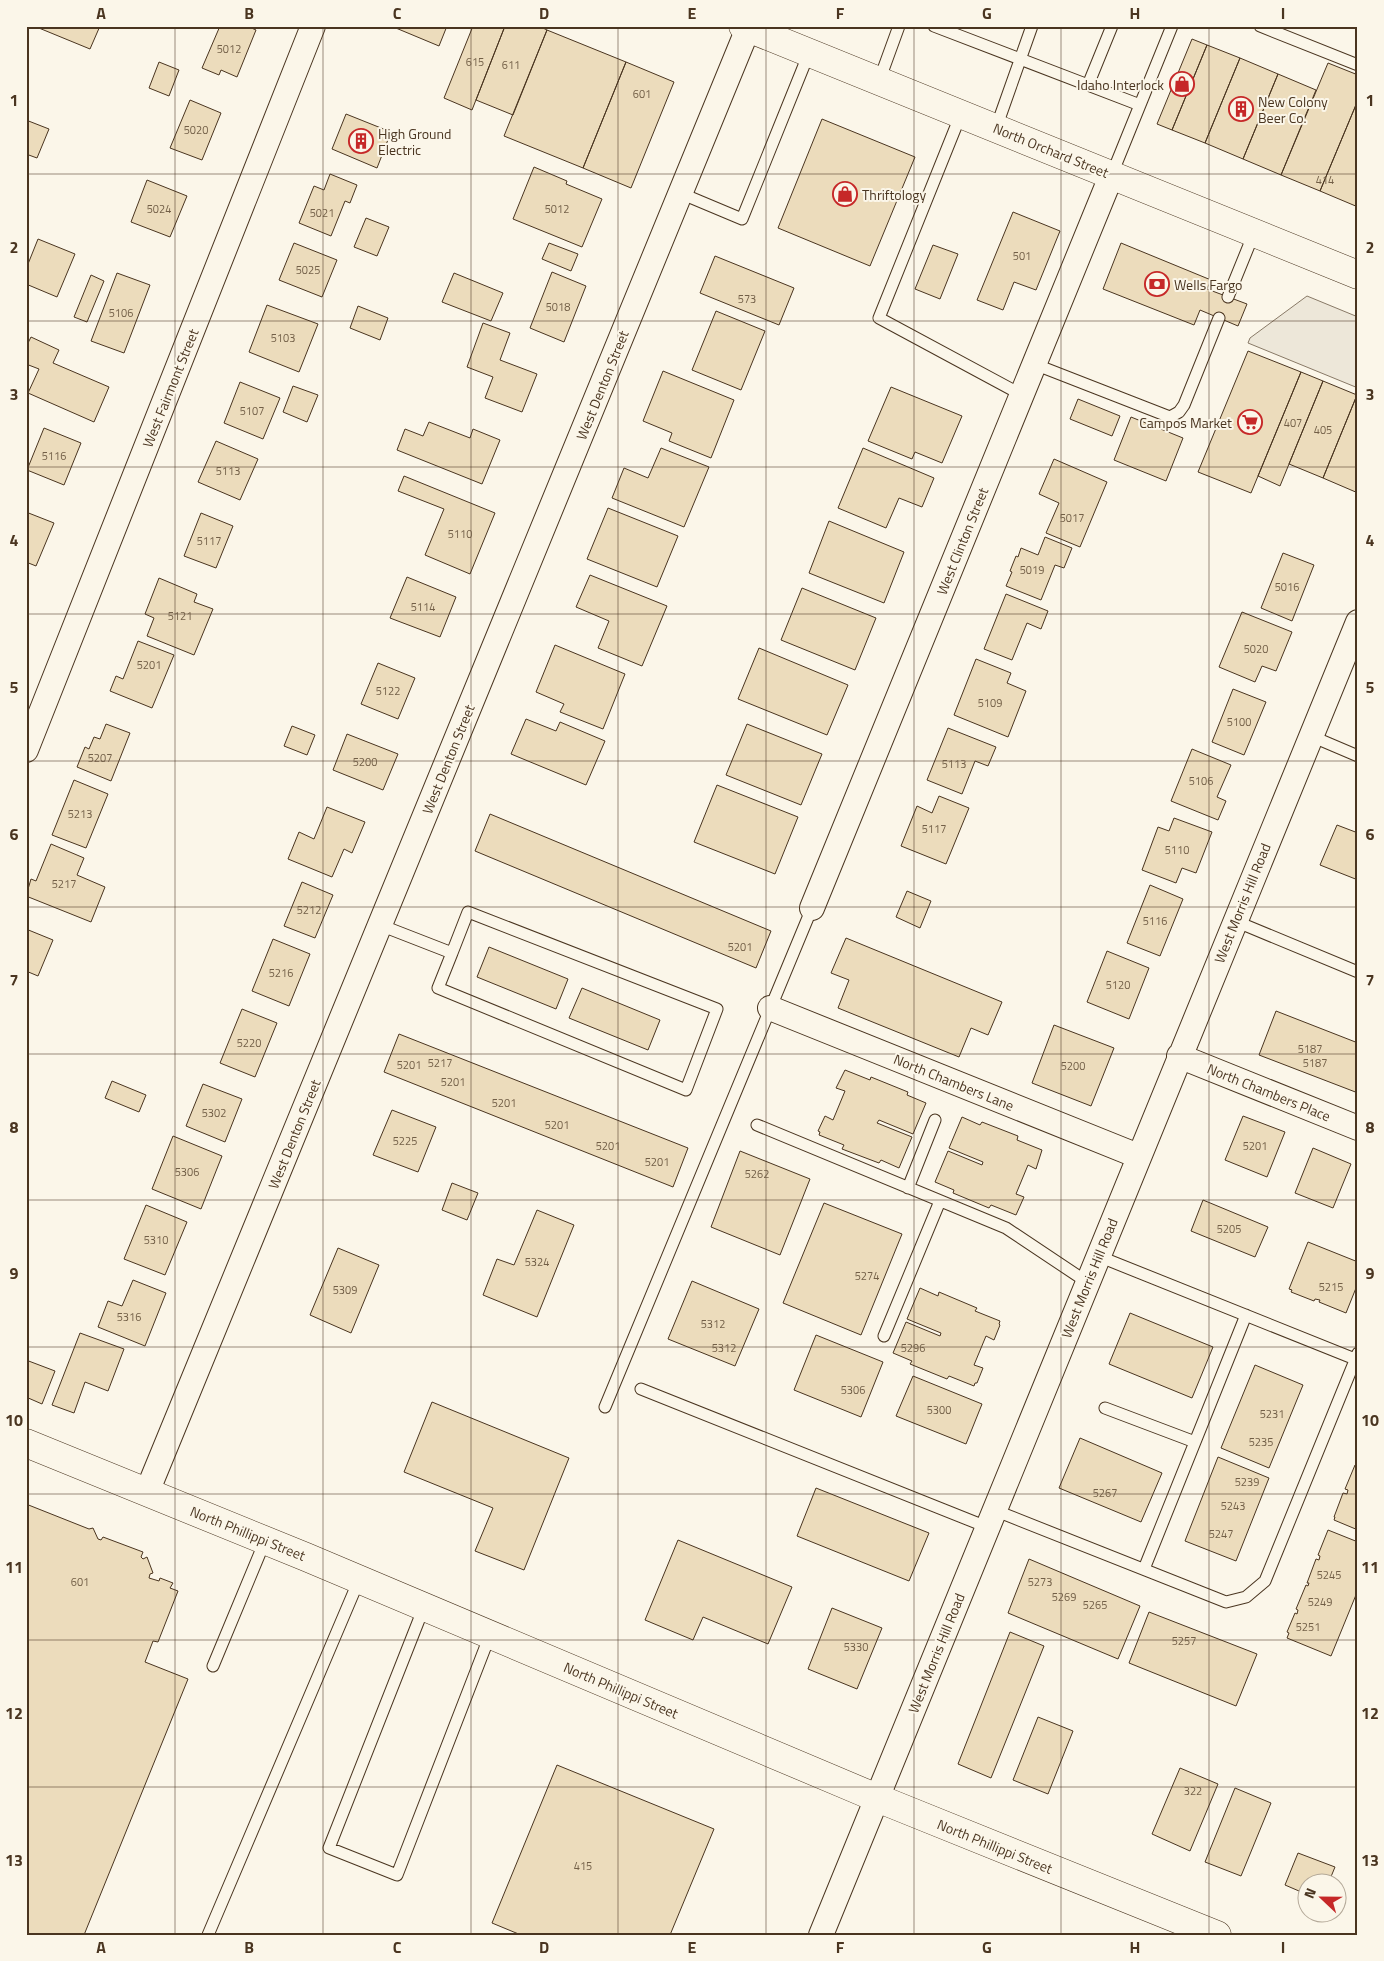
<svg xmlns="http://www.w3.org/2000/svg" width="1384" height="1961" font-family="'Titillium Web',sans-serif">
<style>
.parking{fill:#ede7d9;stroke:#887966}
.building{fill:#ecdcbc;stroke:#4a3520}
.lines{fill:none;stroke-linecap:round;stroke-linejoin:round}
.service-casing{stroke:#4a3520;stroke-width:13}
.minor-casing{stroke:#4a3520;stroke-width:26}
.tertiary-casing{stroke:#4a3520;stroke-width:29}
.secondary-casing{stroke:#4a3520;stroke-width:29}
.service{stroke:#fbf6e9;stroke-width:11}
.minor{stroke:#fbf6e9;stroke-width:24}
.tertiary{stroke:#fbf6e9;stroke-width:28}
.secondary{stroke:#fbf6e9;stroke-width:28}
.grid{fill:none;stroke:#4a3520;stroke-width:1;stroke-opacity:0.55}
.labels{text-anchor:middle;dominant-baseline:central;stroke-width:4;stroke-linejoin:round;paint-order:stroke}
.number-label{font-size:11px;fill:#725f47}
.poi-label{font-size:14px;fill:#4a3520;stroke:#fbf6e9;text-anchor:start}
.street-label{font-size:14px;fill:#4a3520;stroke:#fbf6e9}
.neatline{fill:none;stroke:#4a3520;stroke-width:2}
.grid-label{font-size:16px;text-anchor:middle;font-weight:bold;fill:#4a3520}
</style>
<rect width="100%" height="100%" fill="#fbf6e9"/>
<path class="parking" d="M1307 296 1358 317V388L1248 343 1250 338Z"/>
<path class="building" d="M34 26H100L90 49Z
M220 26H247L256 30 237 77 221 70 219 75 202 68Z
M391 26H447L439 46Z
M473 26H505L472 110 444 98Z
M505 26H539L547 30 513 115 476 100Z
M547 30 626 62 583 168 504 136Z
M1192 39 1207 45 1172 130 1157 124Z
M1207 45 1240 58 1205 143 1172 130Z
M1240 58 1278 74 1243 159 1205 143Z
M159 62 179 70 169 96 149 88Z
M626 62 674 82 631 188 583 168Z
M1328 63 1358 75V100L1320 191 1281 175Z
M1278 74 1316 90 1281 175 1243 159Z
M190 100 221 113 202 160 170 148Z
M1358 100V207L1320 191Z
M346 114 391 132 377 168 332 149Z
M822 119 915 157 870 266 778 228Z
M26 120 49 129 37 158 26 154Z
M534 167 567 181 566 184 602 199 582 247 513 219Z
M330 174 357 185 350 203 345 201 331 236 299 223 314 186 324 190Z
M147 180 187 196 170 237 131 222Z
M1013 212 1060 231 1036 290 1014 282 1003 310 977 300Z
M366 218 389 227 377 256 354 247Z
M38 239 75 254 57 297 26 284V269Z
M294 243 337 260 322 297 279 280Z
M549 243 578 254 571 271 542 259Z
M1121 243 1211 280 1207 289 1247 304 1238 326 1200 310 1194 325 1103 289Z
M933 245 958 254 940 299 915 289Z
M715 256 794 288 779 325 700 293Z
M552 272 586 286 564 342 530 328Z
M117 273 150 285 124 353 91 341Z
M454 273 503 293 491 321 442 302Z
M91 275 104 281 87 322 74 317Z
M267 305 318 324 299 372 249 352Z
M358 306 388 318 380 340 350 328Z
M716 311 765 331 741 390 692 370Z
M483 323 510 333 500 360 537 374 522 412 485 398 493 377 467 367Z
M31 337 59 350 53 363 109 387 94 422 28 393 39 369 26 364V347Z
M1248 351 1301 372 1251 493 1198 472Z
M663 371 734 400 711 458 669 441 672 433 643 421Z
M1301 372 1323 381 1280 486 1258 476Z
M1323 381 1357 395 1323 478 1289 464Z
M240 382 280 398 263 439 224 423Z
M293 386 318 395 307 422 283 412Z
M891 387 962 416 942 463 915 452 912 459 868 441Z
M1357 395 1358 396V493L1323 478Z
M1078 399 1120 416 1112 436 1070 419Z
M1131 417 1183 438 1166 481 1114 460Z
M429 422 470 438 473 429 500 440 482 484 397 450 405 429 423 436Z
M44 428 81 443 64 485 27 470Z
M216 441 258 459 240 500 198 482Z
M661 448 709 467 684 527 612 498 624 468 648 478Z
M863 448 934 478 922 507 899 498 886 528 838 508Z
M1054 459 1107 482 1080 547 1046 533 1059 503 1039 494Z
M404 476 495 513 470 574 425 555 444 509 398 491Z
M608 508 678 536 657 587 587 559Z
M26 512 54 523 36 566 26 562Z
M201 513 233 526 216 568 184 556Z
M829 521 904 552 884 603 809 573Z
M1045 537 1072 548 1064 568 1055 565 1041 600 1006 586 1012 572 1010 571 1016 556 1018 557 1021 548 1038 555Z
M1283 553 1314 565 1292 621 1261 608Z
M590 575 667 606 642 666 598 648 609 621 576 607Z
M407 577 456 597 440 637 390 618Z
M159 578 197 594 194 602 213 609 194 655 147 636 154 618 145 614Z
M802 588 876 618 855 670 781 640Z
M1006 594 1048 611 1041 629 1027 623 1012 660 984 649Z
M1242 612 1292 632 1276 671 1262 666 1255 682 1219 667Z
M138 641 174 655 152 708 110 691 116 676 123 679Z
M555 645 625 674 603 729 560 712 564 704 536 692Z
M759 648 848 685 827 735 738 699Z
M976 659 1011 673 1007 683 1026 691 1008 737 954 715Z
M378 663 415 678 398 719 361 704Z
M1233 689 1266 702 1244 755 1212 742Z
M526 719 556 731 560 722 605 741 586 785 511 754Z
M106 724 130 733 111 781 77 767 85 747 89 749 94 737 100 739Z
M747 724 822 754 801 805 726 775Z
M292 726 315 735 307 755 284 746Z
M948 728 996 747 988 766 975 761 962 794 927 780Z
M347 734 398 754 383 790 333 770Z
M1192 749 1231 765 1217 797 1226 801 1218 820 1171 801Z
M74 780 108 794 86 848 52 835Z
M717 785 798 817 775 874 694 842Z
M939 796 969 808 946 864 901 846 917 806 932 813Z
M327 807 365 822 352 853 344 849 332 877 288 859 299 832 314 839Z
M490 814 771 931 756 968 475 851Z
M1174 818 1212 832 1196 873 1182 868 1176 883 1142 870 1158 827 1169 831Z
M1337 825 1358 833V880L1320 865Z
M51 844 84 858 77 875 105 887 91 922 26 896 31 879 36 881Z
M302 882 333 895 315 938 284 926Z
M1150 885 1183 899 1160 956 1127 943Z
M907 891 931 901 920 928 896 917Z
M26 929 53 940 38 976 26 971Z
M846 938 1002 1002 988 1035 971 1028 959 1057 838 1008 849 980 831 973Z
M273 939 310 954 289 1006 252 991Z
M489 947 568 979 556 1009 477 977Z
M1107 951 1149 968 1129 1019 1087 1002Z
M582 988 660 1020 648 1050 569 1018Z
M242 1009 277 1023 255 1077 220 1063Z
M1276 1011 1358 1043V1093L1259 1055Z
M1054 1025 1114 1048 1091 1106 1032 1083Z
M399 1034 688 1148 673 1187 384 1072Z
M845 1070 870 1080 871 1077 908 1092 907 1095 926 1103 913 1134 879 1120 877 1123 912 1137 899 1168 881 1160 879 1163 842 1149 844 1145 819 1135 820 1132 818 1131 825 1116 833 1120 845 1091 836 1088Z
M112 1081 146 1095 139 1112 105 1098Z
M203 1084 242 1099 225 1142 186 1126Z
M392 1110 436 1127 418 1172 373 1155Z
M1243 1116 1285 1132 1267 1177 1225 1160Z
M962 1117 980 1125 982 1122 1018 1136 1017 1140 1042 1150 1036 1169 1028 1165 1016 1194 1024 1197 1016 1215 991 1205 989 1208 953 1193 954 1190 935 1182 948 1151 982 1165 983 1162 949 1148Z
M173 1136 222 1156 201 1209 152 1189Z
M1313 1148 1351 1164 1333 1208 1295 1193Z
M740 1151 810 1179 780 1255 711 1227Z
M452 1183 478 1193 467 1220 442 1210Z
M1203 1200 1268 1227 1255 1257 1191 1231Z
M824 1203 902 1234 861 1335 783 1303Z
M146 1205 187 1222 165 1275 124 1259Z
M537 1210 574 1225 537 1317 483 1295 497 1259 514 1265Z
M1308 1242 1358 1262V1283L1346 1313 1319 1302 1320 1300 1315 1299 1314 1301 1291 1292 1292 1290 1289 1289Z
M338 1248 379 1265 351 1333 310 1315Z
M133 1280 166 1293 145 1346 98 1327 108 1301 122 1306Z
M692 1281 759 1309 735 1366 668 1339Z
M920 1288 938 1296 939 1292 977 1308 975 1311 1000 1321 999 1324 1000 1325 994 1340 986 1336 974 1365 983 1368 977 1383H975L974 1386 949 1376 947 1379 910 1364 912 1361 893 1353 906 1322 940 1336 941 1333 907 1319Z
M1130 1313 1213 1347 1192 1398 1109 1364Z
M80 1333 124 1349 108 1391 85 1382 74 1413 52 1405Z
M816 1335 883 1362 861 1417 794 1390Z
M26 1360 55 1371 42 1404 26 1397Z
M1255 1365 1303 1385 1269 1468 1221 1448Z
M913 1376 982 1404 966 1444 896 1416Z
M432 1402 569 1458 524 1570 475 1551 493 1508 404 1472Z
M1080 1438 1162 1473 1141 1522 1059 1488Z
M1218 1457 1269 1478 1236 1561 1185 1541Z
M1358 1464V1530L1334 1520 1335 1517H1334L1343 1493 1347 1494 1348 1490 1345 1489 1355 1465 1357 1466Z
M816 1488 929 1533 909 1581 797 1536Z
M26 1504 89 1529 93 1528 98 1539 101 1540 103 1537 143 1552 141 1557 143 1559 147 1557 153 1573 150 1574 149 1578 159 1581 160 1578 173 1583 170 1588 178 1591 158 1642 153 1641 145 1662 188 1679 84 1935H26Z
M1328 1530 1358 1542V1590L1331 1656 1287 1638 1289 1633 1287 1632 1295 1613 1297 1614 1298 1610 1296 1609 1306 1585 1308 1586 1309 1583H1307L1316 1559 1319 1560 1320 1556 1318 1555Z
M678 1540 792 1587 768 1644 703 1617 693 1640 645 1620Z
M1029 1559 1140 1606 1118 1659 1008 1613Z
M832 1608 882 1628 857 1689 808 1669Z
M1149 1612 1257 1654 1236 1706 1129 1663Z
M1010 1632 1044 1646 991 1778 958 1764Z
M1038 1717 1073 1731 1048 1794 1013 1780Z
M557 1765 714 1829 670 1935H521L492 1923Z
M1180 1768 1218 1784 1190 1851 1152 1834Z
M1235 1788 1271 1803 1241 1876 1205 1862Z
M1298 1853 1335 1867 1328 1884H1306V1894L1285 1885Z"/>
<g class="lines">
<defs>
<path id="service" d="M934 26 1140 105
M1260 26 1358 65
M879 81 899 26
M1088 85 1112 26
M961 114 879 318 1022 395
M996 128 1032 26
M1112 174 1172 26
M680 193 742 219 809 53
M1228 297 1254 233
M1034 364 1170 417 1179 412 1184 405 1219 318
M1311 736 1358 756
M1235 921 1358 972
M380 925 452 953 438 988 686 1090 717 1009 468 912 452 953
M757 1125 1006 1228 1087 1282
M908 1188 935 1120
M1098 1256 1355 1359
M884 1336 940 1201
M641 1389 987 1527
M605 1407 812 908
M1105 1408 1195 1442
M994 1510 1226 1602 1246 1597 1265 1581 1358 1353
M1144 1569 1246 1315
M424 1607 329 1848 397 1875 490 1635
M213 1666 265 1541
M208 1935 359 1580"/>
<path id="minor" d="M26 750 313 26
M812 908 1112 174
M770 1008 1138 1156
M1179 1056 1358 1128
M147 1492 749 26
M821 1935 1358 622"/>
<path id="tertiary" d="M26 1443 306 1557 877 1798 1217 1935"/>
<path id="secondary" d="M743 26 1358 275"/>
</defs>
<use href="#service" class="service-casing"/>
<use href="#minor" class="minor-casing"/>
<use href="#tertiary" class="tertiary-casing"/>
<use href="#secondary" class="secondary-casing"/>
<use href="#service" class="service"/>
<use href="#minor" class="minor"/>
<use href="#tertiary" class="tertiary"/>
<use href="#secondary" class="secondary"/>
</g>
<path class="grid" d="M175 26V1935M323 26V1935M471 26V1935M618 26V1935M766 26V1935M914 26V1935M1061 26V1935M1209 26V1935M26 174H1358M26 321H1358M26 467H1358M26 614H1358M26 761H1358M26 907H1358M26 1054H1358M26 1200H1358M26 1347H1358M26 1494H1358M26 1640H1358M26 1787H1358"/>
<defs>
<symbol id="shop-ring" viewBox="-11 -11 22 22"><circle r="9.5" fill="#fbf6e9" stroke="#c62828" stroke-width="1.5"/><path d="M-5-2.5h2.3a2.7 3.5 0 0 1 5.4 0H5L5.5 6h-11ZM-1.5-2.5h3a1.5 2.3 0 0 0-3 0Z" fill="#c62828"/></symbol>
<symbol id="building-ring" viewBox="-11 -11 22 22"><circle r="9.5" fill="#fbf6e9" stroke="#c62828" stroke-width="1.5"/><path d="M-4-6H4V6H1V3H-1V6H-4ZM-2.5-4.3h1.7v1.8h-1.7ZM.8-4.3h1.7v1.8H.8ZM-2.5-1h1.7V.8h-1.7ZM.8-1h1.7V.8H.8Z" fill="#c62828"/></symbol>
<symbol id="bank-ring" viewBox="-11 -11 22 22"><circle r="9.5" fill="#fbf6e9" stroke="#c62828" stroke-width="1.5"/><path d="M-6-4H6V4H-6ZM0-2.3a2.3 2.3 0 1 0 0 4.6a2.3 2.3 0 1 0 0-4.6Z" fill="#c62828"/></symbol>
<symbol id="supermarket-ring" viewBox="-11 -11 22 22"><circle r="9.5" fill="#fbf6e9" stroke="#c62828" stroke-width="1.5"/><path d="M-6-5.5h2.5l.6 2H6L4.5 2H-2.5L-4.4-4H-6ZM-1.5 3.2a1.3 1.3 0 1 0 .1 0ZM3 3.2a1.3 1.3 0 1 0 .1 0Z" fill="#c62828"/></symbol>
</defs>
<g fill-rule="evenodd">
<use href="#shop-ring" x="1168" y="70" width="28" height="28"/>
<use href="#building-ring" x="1227" y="95" width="28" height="28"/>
<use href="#building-ring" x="347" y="127" width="28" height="28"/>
<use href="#shop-ring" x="831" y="180" width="28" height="28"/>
<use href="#bank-ring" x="1143" y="270" width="28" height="28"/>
<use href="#supermarket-ring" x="1236" y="408" width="28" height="28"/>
</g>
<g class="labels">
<g class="number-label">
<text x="229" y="49">5012</text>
<text x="475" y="62">615</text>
<text x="511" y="65">611</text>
<text x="642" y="94">601</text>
<text x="196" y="130">5020</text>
<text x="1325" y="180">414</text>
<text x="159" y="209">5024</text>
<text x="557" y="209">5012</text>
<text x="322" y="213">5021</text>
<text x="1022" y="256">501</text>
<text x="308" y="270">5025</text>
<text x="747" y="299">573</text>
<text x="558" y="307">5018</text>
<text x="121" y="313">5106</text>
<text x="283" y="338">5103</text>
<text x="252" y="411">5107</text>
<text x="1293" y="423">407</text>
<text x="1323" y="430">405</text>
<text x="54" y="456">5116</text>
<text x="228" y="471">5113</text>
<text x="1072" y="518">5017</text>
<text x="460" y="534">5110</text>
<text x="209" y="541">5117</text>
<text x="1032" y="570">5019</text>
<text x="1287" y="587">5016</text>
<text x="423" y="607">5114</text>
<text x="180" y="616">5121</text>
<text x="1256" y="649">5020</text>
<text x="149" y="665">5201</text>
<text x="388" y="691">5122</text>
<text x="990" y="703">5109</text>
<text x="1239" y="722">5100</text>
<text x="100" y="758">5207</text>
<text x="365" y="762">5200</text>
<text x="954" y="764">5113</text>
<text x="1201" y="781">5106</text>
<text x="80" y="814">5213</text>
<text x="934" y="829">5117</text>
<text x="1177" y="850">5110</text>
<text x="64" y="884">5217</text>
<text x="309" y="910">5212</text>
<text x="1155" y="921">5116</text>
<text x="740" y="947">5201</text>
<text x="281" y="973">5216</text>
<text x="1118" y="985">5120</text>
<text x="249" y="1043">5220</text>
<text x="1310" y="1049">5187</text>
<text x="440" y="1063">5217</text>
<text x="1315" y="1063">5187</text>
<text x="409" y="1065">5201</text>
<text x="1073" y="1066">5200</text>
<text x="453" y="1082">5201</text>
<text x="504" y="1103">5201</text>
<text x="214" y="1113">5302</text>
<text x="557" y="1125">5201</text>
<text x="405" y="1141">5225</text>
<text x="608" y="1146">5201</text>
<text x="1255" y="1146">5201</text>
<text x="657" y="1162">5201</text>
<text x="187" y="1172">5306</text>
<text x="757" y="1174">5262</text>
<text x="1229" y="1229">5205</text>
<text x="156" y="1240">5310</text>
<text x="537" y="1262">5324</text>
<text x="867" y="1276">5274</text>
<text x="1331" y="1287">5215</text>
<text x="345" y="1290">5309</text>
<text x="129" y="1317">5316</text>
<text x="713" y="1324">5312</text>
<text x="724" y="1348">5312</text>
<text x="913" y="1348">5296</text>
<text x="853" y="1390">5306</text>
<text x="939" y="1410">5300</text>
<text x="1272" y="1414">5231</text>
<text x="1261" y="1442">5235</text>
<text x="1247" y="1482">5239</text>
<text x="1105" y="1493">5267</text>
<text x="1233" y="1506">5243</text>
<text x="1221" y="1534">5247</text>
<text x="1329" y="1575">5245</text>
<text x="80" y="1582">601</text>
<text x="1040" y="1582">5273</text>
<text x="1064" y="1597">5269</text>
<text x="1320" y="1602">5249</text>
<text x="1095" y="1605">5265</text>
<text x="1308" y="1627">5251</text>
<text x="1184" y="1641">5257</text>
<text x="856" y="1647">5330</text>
<text x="1193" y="1791">322</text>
<text x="583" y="1866">415</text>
</g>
<g class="poi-label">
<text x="1164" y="84" text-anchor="end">Idaho Interlock</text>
<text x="1258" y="101">New Colony<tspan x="1258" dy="16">Beer Co.</tspan></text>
<text x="378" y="133">High Ground<tspan x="378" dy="16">Electric</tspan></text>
<text x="862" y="194">Thriftology</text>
<text x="1174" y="284">Wells Fargo</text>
<text x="1232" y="422" text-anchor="end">Campos Market</text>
</g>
<g class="street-label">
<text transform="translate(1051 150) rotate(22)">North Orchard Street</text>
<text transform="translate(602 385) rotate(-68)">West Denton Street</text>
<text transform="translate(170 388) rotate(-68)">West Fairmont Street</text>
<text transform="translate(962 541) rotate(-68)">West Clinton Street</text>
<text transform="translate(448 759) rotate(-68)">West Denton Street</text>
<text transform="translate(1242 903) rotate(-68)">West Morris Hill Road</text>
<text transform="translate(954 1082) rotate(22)">North Chambers Lane</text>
<text transform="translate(1269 1092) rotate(22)">North Chambers Place</text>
<text transform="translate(294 1134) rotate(-68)">West Denton Street</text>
<text transform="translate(1089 1278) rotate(-68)">West Morris Hill Road</text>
<text transform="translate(248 1533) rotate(22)">North Phillippi Street</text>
<text transform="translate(936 1653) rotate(-68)">West Morris Hill Road</text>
<text transform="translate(621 1690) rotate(23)">North Phillippi Street</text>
<text transform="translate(995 1846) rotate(22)">North Phillippi Street</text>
</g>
</g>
<rect width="1384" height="1961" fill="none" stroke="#fbf6e9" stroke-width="55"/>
<g transform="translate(1322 1898) rotate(292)"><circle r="24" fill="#fbf6e9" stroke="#b4a999"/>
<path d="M0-4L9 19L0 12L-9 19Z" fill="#c62828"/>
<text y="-8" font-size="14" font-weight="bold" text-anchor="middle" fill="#4a3520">N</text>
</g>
<rect x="28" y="28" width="1328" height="1906" class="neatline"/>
<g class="grid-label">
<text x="101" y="19">A</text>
<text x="249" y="19">B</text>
<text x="397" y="19">C</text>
<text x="544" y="19">D</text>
<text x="692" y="19">E</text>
<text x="840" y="19">F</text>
<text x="987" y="19">G</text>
<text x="1135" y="19">H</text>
<text x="1283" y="19">I</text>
<text x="14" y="106">1</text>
<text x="1370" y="106">1</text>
<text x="14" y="253">2</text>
<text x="1370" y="253">2</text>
<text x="14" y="400">3</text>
<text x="1370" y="400">3</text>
<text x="14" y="546">4</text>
<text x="1370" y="546">4</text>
<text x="14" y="693">5</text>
<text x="1370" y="693">5</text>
<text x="14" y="840">6</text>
<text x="1370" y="840">6</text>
<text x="14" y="986">7</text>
<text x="1370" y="986">7</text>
<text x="14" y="1133">8</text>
<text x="1370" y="1133">8</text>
<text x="14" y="1279">9</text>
<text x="1370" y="1279">9</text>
<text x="14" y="1426">10</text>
<text x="1370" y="1426">10</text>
<text x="14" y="1573">11</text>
<text x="1370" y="1573">11</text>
<text x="14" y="1719">12</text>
<text x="1370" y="1719">12</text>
<text x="14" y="1866">13</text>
<text x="1370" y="1866">13</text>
<text x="101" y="1953">A</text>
<text x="249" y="1953">B</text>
<text x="397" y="1953">C</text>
<text x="544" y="1953">D</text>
<text x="692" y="1953">E</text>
<text x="840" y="1953">F</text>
<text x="987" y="1953">G</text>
<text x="1135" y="1953">H</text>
<text x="1283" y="1953">I</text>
</g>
</svg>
